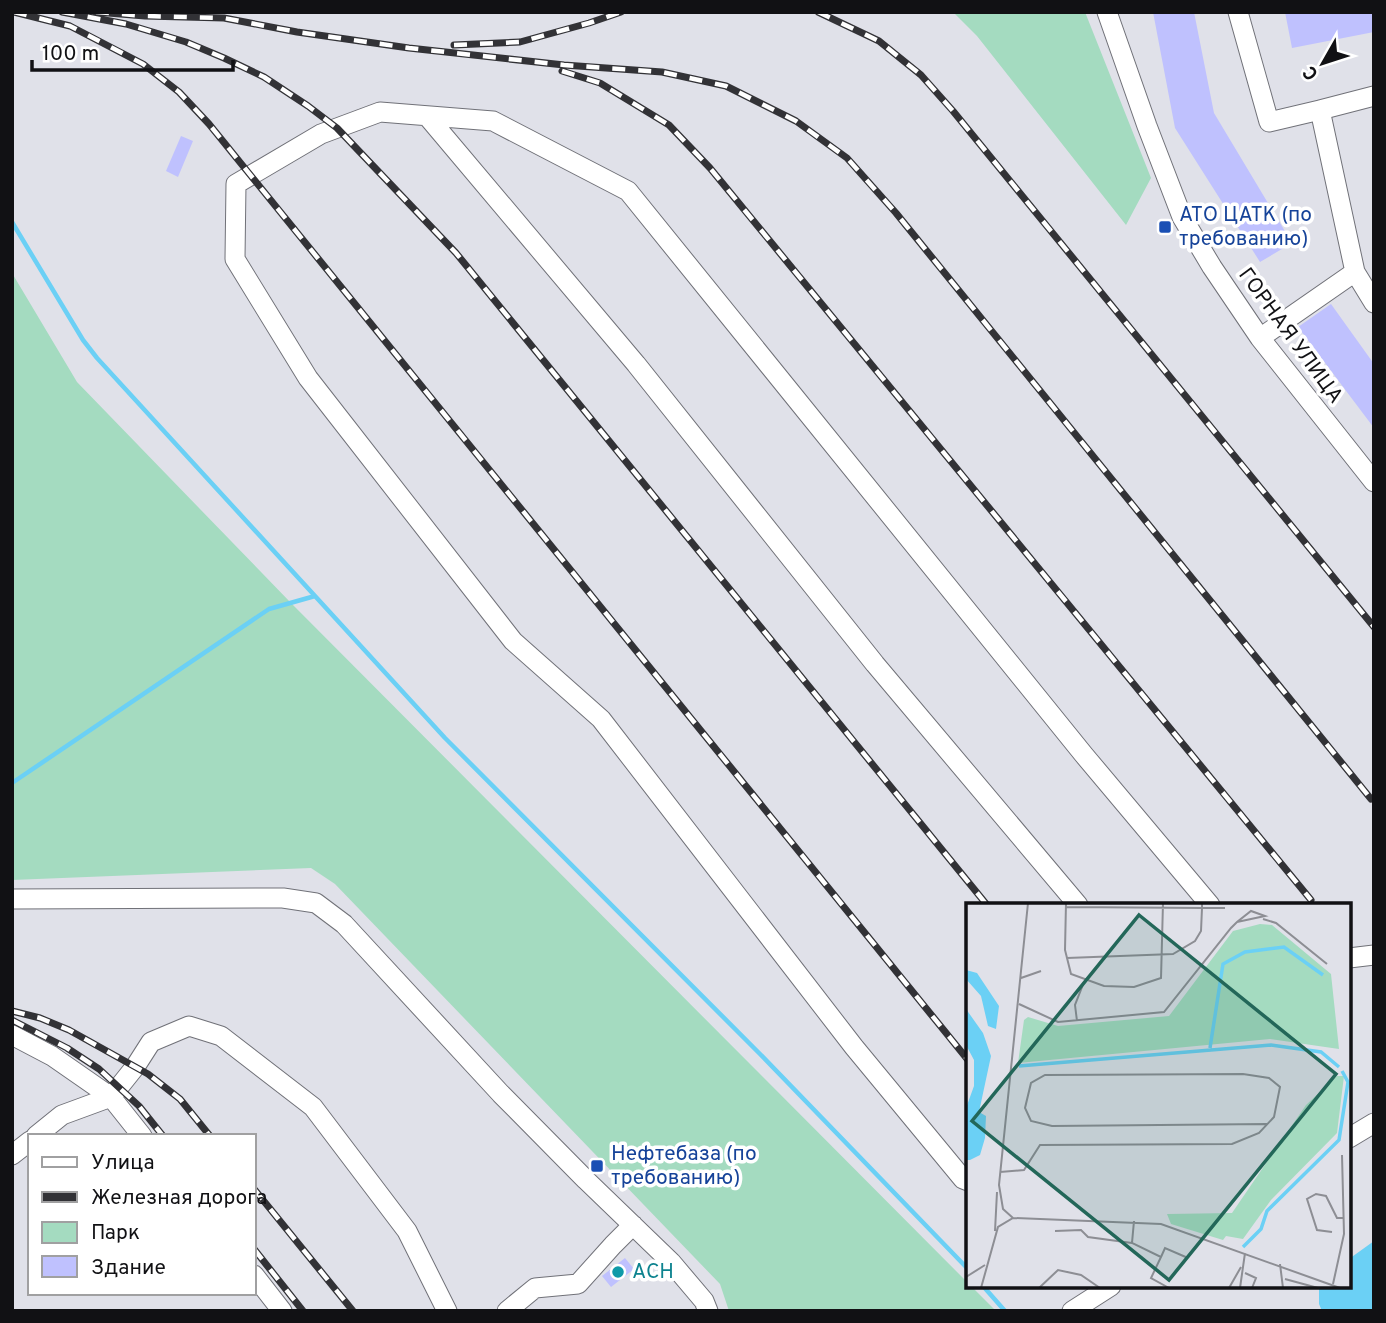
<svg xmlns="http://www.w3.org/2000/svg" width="1386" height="1323" font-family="Overpass,sans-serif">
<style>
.green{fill:#a4dbc0}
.water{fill:#6bd0f5}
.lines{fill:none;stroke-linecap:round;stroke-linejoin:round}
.stream{stroke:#6bd0f5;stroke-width:4.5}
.building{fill:#bfc1fe}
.minor-casing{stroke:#707178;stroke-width:21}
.minor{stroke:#fff;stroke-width:19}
.rail-casing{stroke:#323236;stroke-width:7}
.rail{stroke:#fff;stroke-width:4.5;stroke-dasharray:13;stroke-linecap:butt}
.transit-dot{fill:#1a4fb4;stroke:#fff;stroke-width:2.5}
.culture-dot{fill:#0f9aa8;stroke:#fff;stroke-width:2.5}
.labels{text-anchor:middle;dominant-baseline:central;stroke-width:7;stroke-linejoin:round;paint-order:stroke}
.transit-label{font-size:21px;fill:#164399;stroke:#fff;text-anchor:start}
.street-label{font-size:21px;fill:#111114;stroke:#fff}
.culture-label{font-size:21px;fill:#0d838f;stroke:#fff;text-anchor:start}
.inset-river{fill:none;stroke:#6bd0f5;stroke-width:3.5}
.inset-road{fill:none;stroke:#8d8e94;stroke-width:2}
.view{fill:#236759;fill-opacity:0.15;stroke:#236759;stroke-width:3.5}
.inset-edge{fill:none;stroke:#111114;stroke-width:3.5}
</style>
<rect width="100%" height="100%" fill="#e0e1e9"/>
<path class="green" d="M953 12H1085L1151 178 1126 225 977 36Z
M12 273 77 382 291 603 968 1283V1286H971L996 1311H729L720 1284 335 884 311 868 12 880Z"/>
<path class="water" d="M1374 1241V1311H1322L1319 1304V1286H1349V1259Z"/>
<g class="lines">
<path class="stream" d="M12 222 83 340 97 358 445 738 760 1054 968 1269
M12 783 269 609 315 596
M983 1286 1005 1311"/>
</g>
<path class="building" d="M1153 12H1194L1214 113 1292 243 1260 262 1175 128Z
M1285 12H1374V32L1292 48Z
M181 136 193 141 178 177 166 171Z
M1331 304 1374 364V428L1298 327Z
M625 1258 634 1269 611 1287 602 1276Z"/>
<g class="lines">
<defs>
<path id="minor" d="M1107 12 1147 126 1182 217 1212 267 1260 338 1374 482
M1238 12 1269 122 1320 110
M427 116 636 364 875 664 1078 905
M1355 272 1374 303
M1260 338 1355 272 1320 110 1374 96
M12 899 283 898 316 903 344 924 501 1094 586 1180 671 1262 704 1301 708 1311
M1349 958 1374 955
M12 1035 52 1056 111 1097 142 1136
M36 1136 62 1115 111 1097 135 1067 151 1042 189 1026 221 1036 313 1107 407 1231 447 1311
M1349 1138 1374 1123
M12 1155 30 1141
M968 1181 963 1179 854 1047 601 719 513 641 308 378 235 259 236 184 321 134 380 112 493 121 628 191 1084 755 1210 905
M254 1275 282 1311
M507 1311 535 1288 578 1284 613 1245 633 1225
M1072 1311 1111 1286"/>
</defs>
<use href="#minor" class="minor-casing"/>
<use href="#minor" class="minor"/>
<defs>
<path id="rail" d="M14 12 70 26 143 64 179 92 209 124 968 1060
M62 12 126 24 186 42 224 58 264 77 308 106 337 128 456 253 987 905
M96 12 145 16 224 18 297 32 409 48 564 65 662 72 726 86 796 121 847 158 896 213 1371 799
M818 12 879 41 921 75 953 111 1374 627
M454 45 520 42 589 23 621 12
M562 71 600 83 669 125 710 168 1311 900
M12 1011 40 1018 69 1030 148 1074 180 1099 210 1136
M12 1020 67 1048 99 1069 139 1106 163 1136
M254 1189 353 1311
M254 1249 303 1311"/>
</defs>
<use href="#rail" class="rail-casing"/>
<use href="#rail" class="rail"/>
</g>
<g class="transit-dot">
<rect x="1158" y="220" width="14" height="14" rx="3.5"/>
<rect x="590" y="1159" width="14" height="14" rx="3.5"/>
</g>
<circle class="culture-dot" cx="618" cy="1272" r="7"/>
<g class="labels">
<g class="transit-label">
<text x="1179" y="215">АТО ЦАТК (по<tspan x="1179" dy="24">требованию)</tspan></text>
<text x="611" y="1154">Нефтебаза (по<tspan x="611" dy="24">требованию)</tspan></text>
</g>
<g class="street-label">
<text transform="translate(1290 336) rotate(54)">ГОРНАЯ УЛИЦА</text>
</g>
<g class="culture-label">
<text x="632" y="1272">АСН</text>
</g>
</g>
<g transform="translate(966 903)">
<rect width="385" height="385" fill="#e0e1e9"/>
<path d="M294 21 306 22 365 71 373 146 304 136 52 160 58 117 62 114 92 123 203 113 267 28ZM371 173H378L371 230 305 297 277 336 260 333 257 337 205 321 201 311 266 310 340 202Z" fill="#a4dbc0"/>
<path d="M0 67 11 70 33 103 30 126 22 123 15 93 0 76ZM0 106 17 130 25 153 13 209 20 213 19 235 14 252 4 257H0V205L8 183V157L0 142Z" fill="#6bd0f5"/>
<path class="inset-river" d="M244 145 257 61 279 49 318 44 357 72M53 163 305 142 355 149 373 164M277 344 295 326 301 308 373 237 382 179 376 168"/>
<path class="inset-road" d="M100 0 99 47 105 71 138 83 168 84 195 75 197 0M236 0V5H259M100 4 236 5 235 28 229 38 207 51 101 55M297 16 310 20 361 61M55 75 75 68M53 101 92 119 198 109 265 25 271 19 285 8 299 13 271 19M111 118 109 102 118 79M34 269 58 267 74 242 266 241 293 230 308 214 314 184 303 175 277 171 79 172 65 180 59 205 65 218 86 223 301 221M47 315 37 306 33 282 62 0M168 318 166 340 195 354 185 375 203 385M29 328 31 289M89 328 115 327 122 334 166 340M366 329 351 327 341 296 350 291 360 293 371 315H377M195 354 199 345 222 355M314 361 317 385M279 370 290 375 286 385M0 374 19 362M319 376 352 385M367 381 378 331 376 252M15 385 32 324 47 315 195 321 374 385M73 385 92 367 115 372 134 385M263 385 275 364M274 385 279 350"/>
<path class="view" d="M173 12 370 171 203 377 6 218Z"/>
<rect width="385" height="385" class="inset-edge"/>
</g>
<rect width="1386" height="1323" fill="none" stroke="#111114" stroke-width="28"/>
<rect x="28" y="1134" width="228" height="161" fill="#ffffff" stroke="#a0a0a1" stroke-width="2"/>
<rect x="42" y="1157" width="35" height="10" fill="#ffffff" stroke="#a0a0a1" stroke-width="2"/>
<text x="91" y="1169" font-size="21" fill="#111114">Улица</text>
<rect x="42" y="1192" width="35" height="10" fill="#323236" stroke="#a0a0a1" stroke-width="2"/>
<text x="91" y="1204" font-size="21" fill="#111114">Железная дорога</text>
<rect x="42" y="1222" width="35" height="21" fill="#a4dbc0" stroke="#a0a0a1" stroke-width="2"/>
<text x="91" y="1239" font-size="21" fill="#111114">Парк</text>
<rect x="42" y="1256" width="35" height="21" fill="#bfc1fe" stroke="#a0a0a1" stroke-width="2"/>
<text x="91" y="1274" font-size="21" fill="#111114">Здание</text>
<g transform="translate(1323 63) rotate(231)" stroke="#ffffff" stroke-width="5" paint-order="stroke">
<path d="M0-5L12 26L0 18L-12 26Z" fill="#111114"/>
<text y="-10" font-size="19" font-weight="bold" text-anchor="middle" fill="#111114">С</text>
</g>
<path d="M32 60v10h201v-10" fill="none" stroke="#111114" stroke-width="3.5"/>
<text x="42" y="60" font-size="21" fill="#111114" stroke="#ffffff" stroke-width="5" paint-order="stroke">100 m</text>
</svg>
